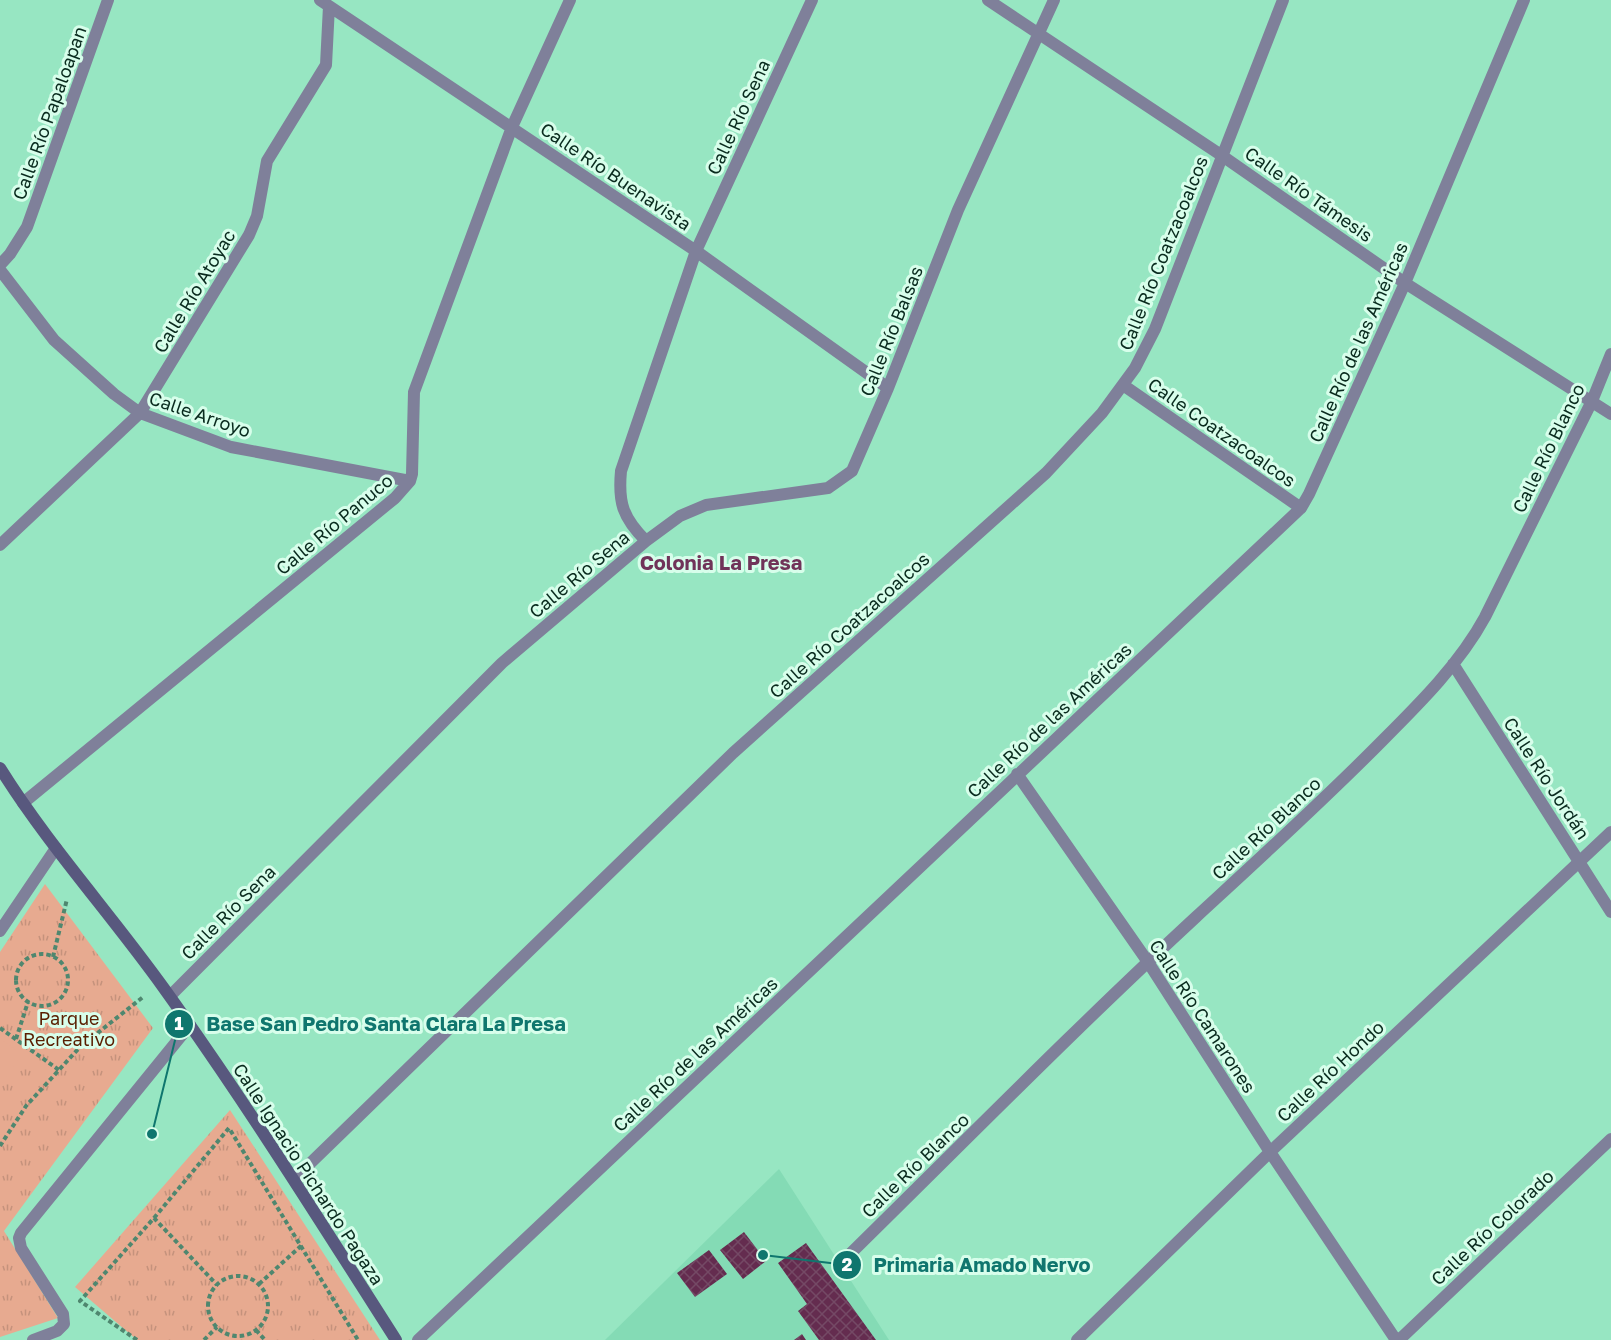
<svg xmlns="http://www.w3.org/2000/svg" width="1611" height="1340" font-family="'Golos Text',sans-serif">
<style>
.built{fill:#84dbb5}
.park{fill:url(#park-tufts)}
.pitch{fill:#e7aa90}
.building{fill:url(#building-cross-hatch)}
.lines{fill:none;stroke-linecap:round;stroke-linejoin:round}
.path{stroke:#4f876f;stroke-width:4;stroke-dasharray:4.5 3;stroke-linecap:butt}
.street{stroke:#7f809a;stroke-width:12}
.secondary{stroke:#58587e;stroke-width:12}
.labels{text-anchor:middle;dominant-baseline:central;stroke-width:6;stroke-linejoin:round;paint-order:stroke}
.street-label{font-size:18px;fill:#092b1e;stroke:#d8feeb}
.park-label{font-size:18px;fill:#591e00;stroke:#d8feeb}
.neighbourhood-label{font-size:20px;font-weight:bold;fill:#703359;stroke:#d8feeb}
.leader{fill:none;stroke:#0f766e;stroke-width:2}
.callout-dot{fill:#0f766e;stroke:#d8feeb;stroke-width:2}
.mark-label{font-size:18px;text-anchor:middle;font-weight:bold;fill:#fff}
.callout-label{font-size:20px;text-anchor:middle;font-weight:bold;fill:#0f766e;stroke:#d8feeb;stroke-width:6;stroke-linejoin:round;paint-order:stroke}
</style>
<defs>
<pattern id="park-tufts" width="24" height="20" patternUnits="userSpaceOnUse" patternTransform="scale(1.5)"><rect width="24" height="20" fill="#e7aa90"/><path d="M3 7l-1-3M5 7V3M7 7l1-3M15 17l-1-3M17 17v-4M19 17l1-3" fill="none" stroke="#c5927c"/></pattern>
<pattern id="building-cross-hatch" width="8" height="8" patternUnits="userSpaceOnUse" patternTransform="scale(1.5)"><rect width="8" height="8" fill="#642c4f"/><path d="M0 0l8 8M0 8l8-8" fill="none" stroke="#744965"/></pattern>
</defs>
<rect width="100%" height="100%" fill="#97e6c2"/>
<path class="built" d="M779 1169 889 1340H605Z"/>
<path class="park" d="M45 884 153 1028 4 1231 58 1318 0 1337V952Z
M230 1110 380 1340H137L75 1287Z"/>
<path class="pitch" d="M0 1039 22 1054 0 1086Z"/>
<path class="building" d="M744 1232 766 1261 743 1279 720 1250Z
M806 1243 876 1340H819L798 1311 807 1304 778 1263Z
M709 1250 727 1274 695 1297 677 1273Z
M802 1334 806 1340H794Z"/>
<g class="lines">
<path class="path" d="M16 980a26 26 0 1 1 52 0a26 26 0 1 1-52 0Z
M53 957 67 899
M0 1028 59 1070
M16 1039 28 1002
M0 1146 26 1106 80 1047 143 997
M154 1218 229 1128 358 1340
M208 1306a30 30 0 1 1 60 0a30 30 0 1 1-60 0Z
M259 1284 302 1245
M256 1330 265 1340
M137 1340 80 1301 154 1218 217 1285
M204 1340 217 1327"/>
<path class="street" d="M320 0 696 251 888 388
M988 0 1221 155 1405 283 1611 414
M0 265 10 254 27 227 108 0
M0 270 54 340 114 394 140 413 231 447 410 481
M1123 385 1301 508
M646 541C623 518 618 503 621 471L696 251 812 0
M0 545 140 413 249 235 257 216 267 161 326 65 329 6
M1453 664 1611 912
M1017 774 1148 962 1270 1152 1396 1340
M23 803 395 498 410 481 412 474 414 392 512 127 570 0
M0 931 56 848
M170 996 502 663 646 541 680 516 706 505 828 488 852 471 888 388 958 210 1054 0
M294 1179 733 753 1046 473 1102 413 1135 368 1155 329 1283 0
M848 1256C963 1143 1077 1027 1196 917 1259 859 1323 801 1384 739 1421 702 1460 663 1485 617L1592 401 1611 354
M33 1340 57 1331 64 1324 63 1314 21 1248 19 1238 21 1233 190 1025
M418 1340 1301 508 1309 494 1405 283 1524 0
M1077 1340 1270 1152 1611 832
M1399 1340 1611 1139"/>
<path class="secondary" d="M0 768C48 845 110 913 163 987 245 1101 320 1221 396 1340"/>
</g>
<g class="labels">
<g class="street-label">
<text transform="translate(49 113) rotate(-70)">Calle Río Papaloapan</text>
<text transform="translate(738 117) rotate(-65)">Calle Río Sena</text>
<text transform="translate(616 176) rotate(34)">Calle Río Buenavista</text>
<text transform="translate(1309 194) rotate(35)">Calle Río Támesis</text>
<text transform="translate(1163 253) rotate(-68)">Calle Río Coatzacoalcos</text>
<text transform="translate(194 291) rotate(-59)">Calle Río Atoyac</text>
<text transform="translate(891 331) rotate(-68)">Calle Río Balsas</text>
<text transform="translate(1358 342) rotate(-66)">Calle Río de las Américas</text>
<text transform="translate(200 414) rotate(19)">Calle Arroyo</text>
<text transform="translate(1222 432) rotate(35)">Calle Coatzacoalcos</text>
<text transform="translate(1548 448) rotate(-64)">Calle Río Blanco</text>
<text transform="translate(334 524) rotate(-40)">Calle Río Panuco</text>
<text transform="translate(579 574) rotate(-40)">Calle Río Sena</text>
<text transform="translate(849 625) rotate(-42)">Calle Río Coatzacoalcos</text>
<text transform="translate(1049 720) rotate(-43)">Calle Río de las Américas</text>
<text transform="translate(1547 778) rotate(57)">Calle Río Jordán</text>
<text transform="translate(1266 828) rotate(-43)">Calle Río Blanco</text>
<text transform="translate(228 912) rotate(-45)">Calle Río Sena</text>
<text transform="translate(1203 1016) rotate(57)">Calle Río Camarones</text>
<text transform="translate(695 1054) rotate(-43)">Calle Río de las Américas</text>
<text transform="translate(1330 1071) rotate(-43)">Calle Río Hondo</text>
<text transform="translate(915 1165) rotate(-44)">Calle Río Blanco</text>
<text transform="translate(309 1174) rotate(57)">Calle Ignacio Pichardo Pagaza</text>
<text transform="translate(1492 1227) rotate(-43)">Calle Río Colorado</text>
</g>
<g class="park-label">
<text x="69" y="1018">Parque<tspan x="69" dy="21">Recreativo</tspan></text>
</g>
<g class="neighbourhood-label">
<text x="721" y="562">Colonia La Presa</text>
</g>
</g>
<path class="leader" d="M152 1134L179 1024M763 1255L847 1265"/>
<g class="callout-dot">
<circle cx="152" cy="1134" r="6"/>
<circle cx="763" cy="1255" r="6"/>
<circle cx="179" cy="1024" r="15"/>
<circle cx="847" cy="1265" r="15"/>
</g>
<g class="mark-label">
<text x="179" y="1030">1</text>
<text x="847" y="1271">2</text>
</g>
<g class="callout-label">
<text x="386" y="1031">Base San Pedro Santa Clara La Presa</text>
<text x="982" y="1272">Primaria Amado Nervo</text>
</g>
</svg>
